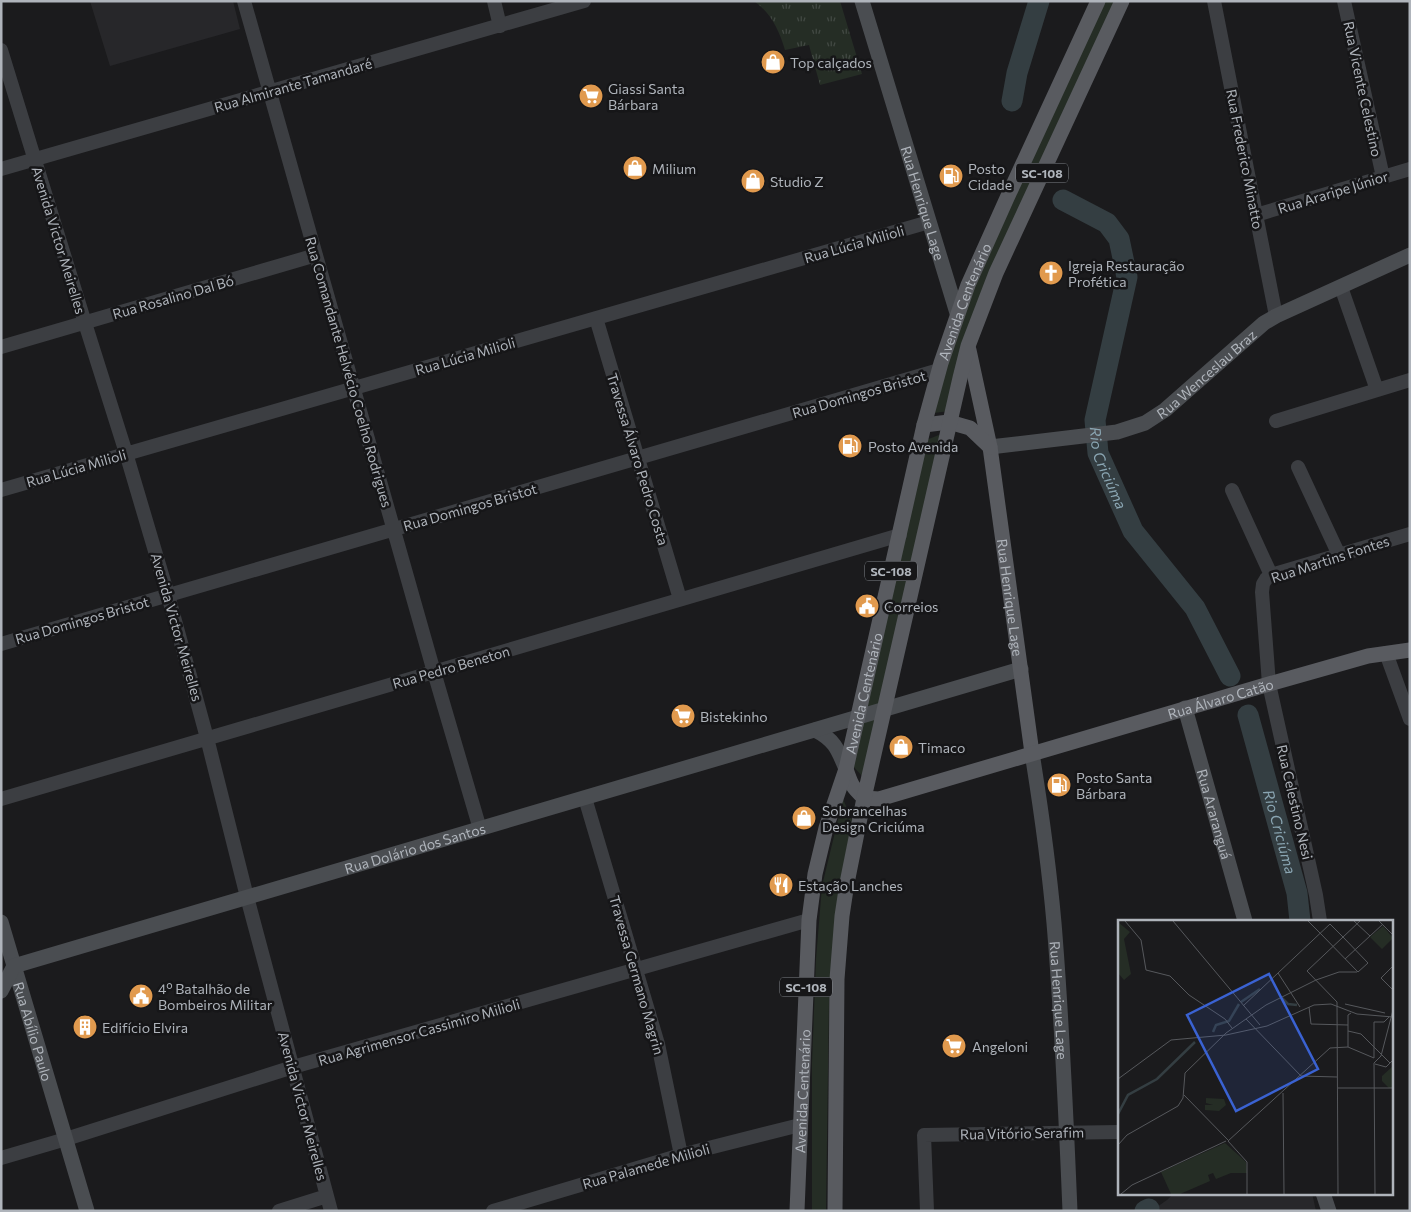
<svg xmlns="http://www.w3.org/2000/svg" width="1411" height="1212" font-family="Commissioner,sans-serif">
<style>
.built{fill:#27272a}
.grass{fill:url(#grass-tufts)}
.park{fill:#252d25}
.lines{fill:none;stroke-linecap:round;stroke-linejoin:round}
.river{stroke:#343e42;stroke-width:21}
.street{stroke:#3c3e42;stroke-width:14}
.secondary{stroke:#4a4d51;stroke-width:15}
.primary{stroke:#595b60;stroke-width:15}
.labels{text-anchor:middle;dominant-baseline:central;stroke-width:5;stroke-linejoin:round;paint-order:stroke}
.shield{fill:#161618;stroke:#81858a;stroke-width:1}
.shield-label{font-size:12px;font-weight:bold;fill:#afb4bb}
.poi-label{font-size:14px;fill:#afb4bb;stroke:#161618;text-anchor:start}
.street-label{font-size:14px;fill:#afb4bb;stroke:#161618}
.water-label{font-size:15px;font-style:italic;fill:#8aa5b2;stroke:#161618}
.inset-river{fill:none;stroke:#343e42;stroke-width:2.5}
.inset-road{fill:none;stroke:#56585c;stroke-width:1}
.view{fill:#3a62d2;fill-opacity:0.15;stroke:#3a62d2;stroke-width:2.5}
.inset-edge{fill:none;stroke:#afb4bb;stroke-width:2.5}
</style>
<defs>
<pattern id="grass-tufts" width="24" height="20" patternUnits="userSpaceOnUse" patternTransform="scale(1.25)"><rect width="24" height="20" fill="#252d25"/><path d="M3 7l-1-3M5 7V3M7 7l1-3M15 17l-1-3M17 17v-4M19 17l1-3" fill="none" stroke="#424943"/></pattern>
</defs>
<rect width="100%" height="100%" fill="#1b1b1d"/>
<path class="built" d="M90 1H233L240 29 110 66Z
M1174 1193H1312L1316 1211H1151L1167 1200Z"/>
<path class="grass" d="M754 1H840L862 74 820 85 809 45 785 50C779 30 771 13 754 1Z"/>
<path class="park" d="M1102 1H1118L1036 177 949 411 934 413 956 333 987 253Z
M944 433 862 776 851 764 926 440Z
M843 799 852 820 839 891 829 1000 826 1211H812V1063L816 959 822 886Z"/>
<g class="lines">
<g class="river">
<path d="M1012 101 1017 73 1039 1"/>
<path id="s1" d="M1063 200 1107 223 1119 239 1127 277 1095 420 1098 453 1133 531 1195 608 1230 676"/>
<path id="s2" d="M1248 715 1297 893 1300 921"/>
<path d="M1145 1211 1149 1209"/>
</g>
<path class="street" d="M244 1 434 672 480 829
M494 1 500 26
M1214 1 1276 316
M1344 1 1383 177
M1 50 85 323 126 453 168 595 207 738 247 897 331 1211
M1 169 584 1
M1256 215 1410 169
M1341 287 1377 390
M596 318 680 599
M1 347 316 255
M1276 421 1410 380
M1298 467 1339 555
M1 490 929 222
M1232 490 1271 575
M1 644 939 370
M1386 653 1410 719
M585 798 658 1044 681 1155
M1 799 900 535
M1320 921 1316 895 1269 684 1262 592 1263 584 1266 579 1271 575 1410 534
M1 1158 66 1139 293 1067 809 920
M279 1211 327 1196
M493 1211 681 1155 800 1125
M927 1211 924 1135 1120 1132"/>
<g class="secondary">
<path id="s3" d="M862 1 957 313"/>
<path id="s4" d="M990 447 1117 432 1145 423 1165 410 1264 323 1276 316 1410 255"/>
<path id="s5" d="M1185 708 1245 921"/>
<path d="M815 730C835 740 838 750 846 769"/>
<path id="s6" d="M1032 753C1041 809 1049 866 1054 923 1062 1018 1066 1115 1070 1211"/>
<path id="s7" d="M1 922 87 1211"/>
<path id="s8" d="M1 991 14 966 1021 669"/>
<path d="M1323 1193 1329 1211"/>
</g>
<g class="primary">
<path id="s9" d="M969 350 990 447 1032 753"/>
<path d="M924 425 949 422 970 428 990 447"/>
<path d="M846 769C851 784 852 787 864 798"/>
<path id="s10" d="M864 798 879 799 1269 684 1368 656 1410 650"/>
<path id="s11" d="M797 1211 809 920 815 874 826 828 846 769 924 425 941 363 968 285 1007 198 1098 1"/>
<path d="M835 1211 837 979 842 916 847 883 864 798 960 378 968 346 996 273 1122 1"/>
</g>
</g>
<defs>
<symbol id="shop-disc" viewBox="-11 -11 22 22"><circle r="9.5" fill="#e19a4e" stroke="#161618"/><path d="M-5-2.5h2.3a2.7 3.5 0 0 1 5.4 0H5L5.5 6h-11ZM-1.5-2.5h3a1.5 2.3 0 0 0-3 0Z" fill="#fff"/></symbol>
<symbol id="supermarket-disc" viewBox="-11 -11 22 22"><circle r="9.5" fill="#e19a4e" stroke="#161618"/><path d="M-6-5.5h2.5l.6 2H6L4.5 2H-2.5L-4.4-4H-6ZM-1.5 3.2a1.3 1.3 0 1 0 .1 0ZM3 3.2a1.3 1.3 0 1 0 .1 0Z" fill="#fff"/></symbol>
<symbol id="fuel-disc" viewBox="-11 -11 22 22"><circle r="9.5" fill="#e19a4e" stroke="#161618"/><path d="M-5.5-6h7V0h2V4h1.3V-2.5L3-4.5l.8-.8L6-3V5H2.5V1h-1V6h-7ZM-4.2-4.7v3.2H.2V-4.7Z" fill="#fff"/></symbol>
<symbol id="church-disc" viewBox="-11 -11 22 22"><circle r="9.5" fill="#e19a4e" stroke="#161618"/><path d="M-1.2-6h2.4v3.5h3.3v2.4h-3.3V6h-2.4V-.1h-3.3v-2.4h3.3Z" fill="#fff"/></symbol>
<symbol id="civic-disc" viewBox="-11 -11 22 22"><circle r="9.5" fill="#e19a4e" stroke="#161618"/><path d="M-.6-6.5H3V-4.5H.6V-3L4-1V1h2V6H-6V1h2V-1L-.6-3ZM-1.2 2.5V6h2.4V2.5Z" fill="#fff"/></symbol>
<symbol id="restaurant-disc" viewBox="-11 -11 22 22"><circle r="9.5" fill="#e19a4e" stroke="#161618"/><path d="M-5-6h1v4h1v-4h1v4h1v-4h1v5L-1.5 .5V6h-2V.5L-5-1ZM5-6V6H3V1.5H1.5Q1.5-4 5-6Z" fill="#fff"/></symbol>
<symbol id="building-disc" viewBox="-11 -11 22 22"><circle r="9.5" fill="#e19a4e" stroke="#161618"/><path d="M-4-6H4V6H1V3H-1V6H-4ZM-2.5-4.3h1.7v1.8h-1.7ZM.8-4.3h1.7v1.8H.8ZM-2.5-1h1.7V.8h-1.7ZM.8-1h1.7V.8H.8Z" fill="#fff"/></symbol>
</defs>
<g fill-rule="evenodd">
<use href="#shop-disc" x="759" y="48" width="28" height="28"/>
<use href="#supermarket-disc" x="577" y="82" width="28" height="28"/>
<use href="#shop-disc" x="621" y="154" width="28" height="28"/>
<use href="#fuel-disc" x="937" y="162" width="28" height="28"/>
<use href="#shop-disc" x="739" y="167" width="28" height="28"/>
<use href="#church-disc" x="1037" y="259" width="28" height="28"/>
<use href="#fuel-disc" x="836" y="432" width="28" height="28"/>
<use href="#civic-disc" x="853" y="592" width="28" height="28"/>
<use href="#supermarket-disc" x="669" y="702" width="28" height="28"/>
<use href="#shop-disc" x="887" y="733" width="28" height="28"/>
<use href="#fuel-disc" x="1045" y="771" width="28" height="28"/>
<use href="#shop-disc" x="790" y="804" width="28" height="28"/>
<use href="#restaurant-disc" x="767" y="871" width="28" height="28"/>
<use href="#civic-disc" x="127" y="982" width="28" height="28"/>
<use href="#building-disc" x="71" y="1013" width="28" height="28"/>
<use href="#supermarket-disc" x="940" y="1032" width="28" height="28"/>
</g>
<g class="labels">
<g class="shield">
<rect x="1016" y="163.5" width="52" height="19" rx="4"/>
<rect x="865" y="561.5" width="52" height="19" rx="4"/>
<rect x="780" y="977.5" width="52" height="19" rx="4"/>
</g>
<g class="shield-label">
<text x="1042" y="173">SC-108</text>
<text x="891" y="571">SC-108</text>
<text x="806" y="987">SC-108</text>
</g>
<g class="poi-label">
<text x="790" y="62">Top calçados</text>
<text x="608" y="88">Giassi Santa<tspan x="608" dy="16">Bárbara</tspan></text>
<text x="652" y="168">Milium</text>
<text x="968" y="168">Posto<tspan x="968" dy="16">Cidade</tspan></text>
<text x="770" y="181">Studio Z</text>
<text x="1068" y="265">Igreja Restauração<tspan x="1068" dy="16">Profética</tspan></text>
<text x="868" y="446">Posto Avenida</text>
<text x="884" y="606">Correios</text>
<text x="700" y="716">Bistekinho</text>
<text x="918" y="747">Timaco</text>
<text x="1076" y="777">Posto Santa<tspan x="1076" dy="16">Bárbara</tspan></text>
<text x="822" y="810">Sobrancelhas<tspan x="822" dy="16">Design Criciúma</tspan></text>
<text x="798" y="885">Estação Lanches</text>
<text x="158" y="988">4º Batalhão de<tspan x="158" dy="16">Bombeiros Militar</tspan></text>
<text x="102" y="1027">Edifício Elvira</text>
<text x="972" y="1046">Angeloni</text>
</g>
<g class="street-label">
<text transform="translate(293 85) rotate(-16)">Rua Almirante Tamandaré</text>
<text transform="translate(1363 89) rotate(78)">Rua Vicente Celestino</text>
<text transform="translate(1245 159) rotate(79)">Rua Frederico Minatto</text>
<text transform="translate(1333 192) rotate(-17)">Rua Araripe Júnior</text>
<text stroke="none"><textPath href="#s3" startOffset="211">Rua Henrique Lage</textPath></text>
<text transform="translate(59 240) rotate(73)">Avenida Victor Meirelles</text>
<text transform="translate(854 244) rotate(-16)">Rua Lúcia Milioli</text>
<text transform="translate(173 297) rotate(-16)">Rua Rosalino Dal Bó</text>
<text stroke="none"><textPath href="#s11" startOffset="930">Avenida Centenário</textPath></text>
<text transform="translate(465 356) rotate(-16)">Rua Lúcia Milioli</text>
<text transform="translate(349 372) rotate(74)">Rua Comandante Helvécio Coelho Rodrigues</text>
<text stroke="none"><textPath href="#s4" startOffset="236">Rua Wenceslau Braz</textPath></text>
<text transform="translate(859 394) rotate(-16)">Rua Domingos Bristot</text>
<text transform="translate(638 459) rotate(73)">Travessa Álvaro Pedro Costa</text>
<text transform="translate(76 468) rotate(-16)">Rua Lúcia Milioli</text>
<text transform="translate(470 507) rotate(-16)">Rua Domingos Bristot</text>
<text transform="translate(1330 559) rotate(-18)">Rua Martins Fontes</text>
<text stroke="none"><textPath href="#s9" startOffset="251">Rua Henrique Lage</textPath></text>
<text transform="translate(82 620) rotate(-16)">Rua Domingos Bristot</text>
<text transform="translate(177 627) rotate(74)">Avenida Victor Meirelles</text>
<text transform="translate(451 667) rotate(-16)">Rua Pedro Beneton</text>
<text stroke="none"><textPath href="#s11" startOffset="525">Avenida Centenário</textPath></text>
<text stroke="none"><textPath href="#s10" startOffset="371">Rua Álvaro Catão</textPath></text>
<text transform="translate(1295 802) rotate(77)">Rua Celestino Nesi</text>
<text stroke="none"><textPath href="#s5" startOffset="110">Rua Araranguá</textPath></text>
<text stroke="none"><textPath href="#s8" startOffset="446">Rua Dolário dos Santos</textPath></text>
<text transform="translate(637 975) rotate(74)">Travessa Germano Magrin</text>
<text stroke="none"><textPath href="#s6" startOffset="249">Rua Henrique Lage</textPath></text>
<text stroke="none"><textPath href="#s7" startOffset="114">Rua Abílio Paulo</textPath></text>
<text transform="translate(419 1032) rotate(-16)">Rua Agrimensor Cassimiro Milioli</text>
<text stroke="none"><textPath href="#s11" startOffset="120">Avenida Centenário</textPath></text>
<text transform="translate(303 1106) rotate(75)">Avenida Victor Meirelles</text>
<text transform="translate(1022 1133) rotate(-1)">Rua Vitório Serafim</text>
<text transform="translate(646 1166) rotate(-16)">Rua Palamede Milioli</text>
</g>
<g class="water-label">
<text stroke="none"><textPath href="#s1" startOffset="305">Rio Criciúma</textPath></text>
<text stroke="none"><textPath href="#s2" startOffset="121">Rio Criciúma</textPath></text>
</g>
</g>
<g transform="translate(1118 920)">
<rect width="275" height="275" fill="#1b1b1d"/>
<path d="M0 2 12 12 6 19 13 54 6 60 0 53Z" fill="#252d25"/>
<path d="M265 6 275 18 264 29 252 17ZM275 146V168H271L264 161V156ZM88 178 106 179 108 185 101 191 87 190V185H95L88 183ZM107 223 128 242 129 253H113L98 259 95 253 90 255 92 261 62 274H53L43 252Z" fill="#252d25"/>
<path class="inset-river" d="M164 78 170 84 179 85M123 82 142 69M95 112 98 105 111 101 121 84M0 194 10 175 39 159 77 122"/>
<path class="inset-road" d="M7 1 23 20 28 50 52 56 71 75 107 99 114 108M55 1 142 105M190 1 202 13M236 1 252 16M261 1 275 15M202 13 240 52M225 17 250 43 240 52M227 39 265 4M275 46 263 58 275 70M160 53 182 87M198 60 221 52H239M227 84 267 93M125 86 212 4 225 17M191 87 193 104 230 105M128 99 183 156 219 157M230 111 243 114 272 143M230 127V95L233 93M256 138V102H266L271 97M257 144 268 147 275 140M0 159 53 120 108 115 149 106 196 85 213 84 239 94 275 97M220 168H275M165 173 166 274M66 175 110 220M110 221 212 128 230 127 256 138M110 221 129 242V274M0 225 9 215 60 186 65 178 67 153 108 113 148 85 198 60M3 274 14 265 108 221M220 274 219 82 189 51 242 1M257 274 256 143 263 136 275 90"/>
<path class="view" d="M151 54 200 149 118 191 69 95Z"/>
<rect width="275" height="275" class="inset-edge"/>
</g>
<rect width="1411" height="1212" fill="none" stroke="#afb4bb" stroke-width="5"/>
</svg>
